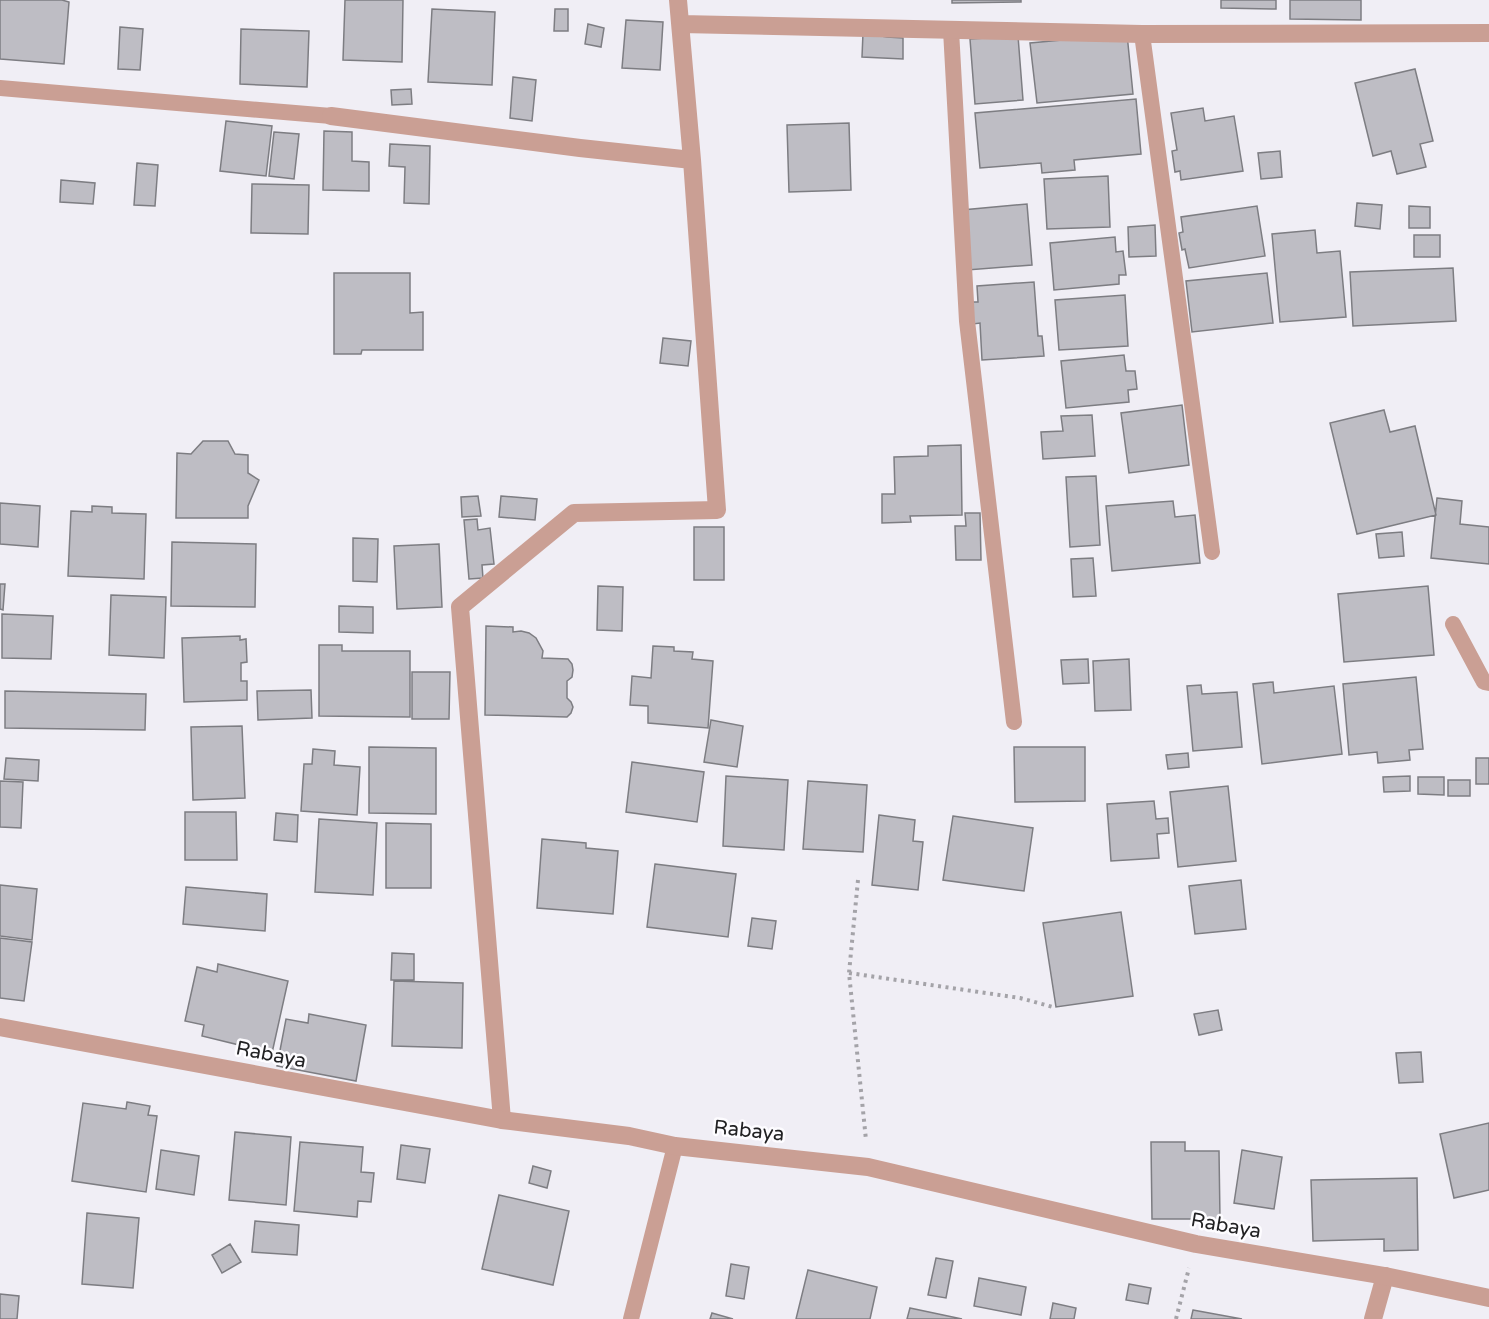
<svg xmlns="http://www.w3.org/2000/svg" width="1489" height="1319" font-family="'Varela Round',sans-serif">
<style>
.building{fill:#bebdc4;stroke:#7d7d82;stroke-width:1.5}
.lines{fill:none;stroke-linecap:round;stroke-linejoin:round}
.path{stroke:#a4a3a8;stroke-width:4;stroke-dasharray:3 4.5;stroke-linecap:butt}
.service{stroke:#ca9f94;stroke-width:16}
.minor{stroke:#ca9f94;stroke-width:18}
.tertiary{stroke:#ca9f94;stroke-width:18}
.labels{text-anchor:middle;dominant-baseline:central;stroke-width:5;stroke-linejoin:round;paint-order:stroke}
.street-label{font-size:20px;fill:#212123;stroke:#fdfcff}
</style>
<rect width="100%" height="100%" fill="#f0eef5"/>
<path class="building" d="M0 0H62L69 2 64 64 0 59Z
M345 0H403L402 62 343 60Z
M952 0H1021V2L952 3Z
M1221 0H1276V9L1221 8Z
M1290 0H1361V20L1290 19Z
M432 9 495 12 492 85 428 82Z
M555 9H568V31H554Z
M626 20 663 22 660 70 622 68Z
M588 24 604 28 601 47 585 44Z
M120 27 143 29 140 70 118 69Z
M241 29 309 31 307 87 240 84Z
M863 33 887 37 903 38V59L862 57Z
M1127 34 1133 94 1037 103 1030 43Z
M1018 36 1023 100 975 104 970 39Z
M1415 69 1433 141 1420 144 1426 167 1397 174 1391 151 1373 156 1355 83Z
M513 77 536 80 532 121 510 118Z
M411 89 412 104 392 105 391 90Z
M1136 99 1141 154 1074 160 1075 170 1042 173 1041 163 980 168 975 113Z
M1203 108 1205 121 1234 116 1243 171 1181 180 1180 171 1175 172 1172 151 1177 150 1171 113Z
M226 121 272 126 266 176 220 171Z
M849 123 851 190 789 192 787 125Z
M324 131 352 132V161L369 162V191L323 190Z
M274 132 299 134 294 179 269 176Z
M390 144 430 146 429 204 404 203 405 167 389 166Z
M1280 151 1282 177 1261 179 1258 153Z
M137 163 158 165 155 206 134 205Z
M1108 176 1110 227 1047 229 1044 179Z
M61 180 95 183 93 204 60 202Z
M252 184 309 185 308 234 251 233Z
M1357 203 1382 205 1380 229 1355 226Z
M1027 204 1032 265 967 270 962 210Z
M1257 206 1265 256 1189 268 1185 249 1182 250 1179 233 1183 232 1181 217Z
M1409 206 1430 207V228H1409Z
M1155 225 1156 256 1129 257 1128 227Z
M1315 230 1317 253 1340 251 1346 317 1280 322 1272 234Z
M1414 235H1440V257H1414Z
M1115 237 1116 252 1123 251 1126 275H1119V284L1054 290 1050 243Z
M1453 268 1456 321 1353 326 1350 272Z
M334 273H410V313L423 312V350H362L361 354H334Z
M1267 273 1273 323 1192 332 1186 281Z
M1034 282 1038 336H1042L1044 356 982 360 980 323 973 324 971 302H978L977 286Z
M1125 295 1128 346 1059 350 1055 300Z
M663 338 691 341 688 366 660 363Z
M1124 355 1126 371H1135L1137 389 1128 390 1129 402 1066 408 1061 361Z
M1182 405 1189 465 1129 473 1121 413Z
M1384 410 1390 432 1415 426 1436 515 1357 534 1330 423Z
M1092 415 1095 456 1043 459 1041 432 1063 431 1061 416Z
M203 441H228L235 454 248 455V473L259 480 248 506V518H176L177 453 191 454Z
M961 445 962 515 910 516 911 522 882 523V494H895L894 457 928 456V446Z
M1096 476 1100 545 1070 547 1066 477Z
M478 496 481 516 462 517 461 497Z
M501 496 537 499 535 520 499 517Z
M1437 498 1462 501 1460 524 1489 527V564L1431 558Z
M1173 501 1175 517 1195 515 1200 563 1112 571 1106 506Z
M0 503 40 506 38 547 0 544Z
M92 506 112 507V513L146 514 144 579 68 576 71 511 92 512Z
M965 513H980L981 560H956L955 526H966Z
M477 519 478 530 490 528 494 564 482 565 483 578 469 579 464 520Z
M694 527H724V580H694Z
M1402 532 1404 556 1379 558 1376 534Z
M353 538 378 539 377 582 353 581Z
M172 542 256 544 255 607 171 606Z
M439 544 442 607 397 609 394 546Z
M1093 558 1096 596 1073 597 1071 559Z
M0 584H5L3 610 0 609Z
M598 586 623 587 622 631 597 630Z
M1428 586 1434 655 1344 662 1338 594Z
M111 595 166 597 164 658 109 655Z
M339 606 373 607V633L339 632Z
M2 614 53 616 51 659 2 658Z
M486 626 513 627V632L521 631 529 633 536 638 543 651 542 658 568 659 572 664 573 670 572 677 567 681V698L571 702 573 707 571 713 567 717 485 715Z
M240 636V640L246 639 247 662 241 663V681H247V700L184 702 182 638Z
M319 645H342V651H410V717L319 716Z
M653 646 674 647V651L693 652 692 659 713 661 708 728 648 723V706L630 705 632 676 651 678Z
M1088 659 1089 683 1063 684 1061 660Z
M1129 659 1131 710 1095 711 1093 661Z
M412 672H450L449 719H412Z
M1416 677 1423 749 1409 750 1410 760 1378 763 1377 752 1349 755 1343 684Z
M1273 682 1274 693 1334 686 1342 754 1262 764 1253 684Z
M1201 685 1202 694 1237 692 1242 747 1193 751 1187 686Z
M311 690 312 718 258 720 257 691Z
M5 691 146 694 145 730 5 728Z
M711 720 743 726 737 767 704 762Z
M242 726 245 798 193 800 191 727Z
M369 747 436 748V814L369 813Z
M1014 747H1085V801L1015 802Z
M313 749 335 751 334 765 360 767 357 815 301 811 304 764H312Z
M1188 753 1189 767 1168 769 1166 755Z
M6 758 39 760 38 781 4 779Z
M1476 758H1489V784H1476Z
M632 762 704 772 697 822 626 812Z
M726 776 788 780 784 850 723 846Z
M1410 776V791L1384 792 1383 777Z
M1418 777H1444V795L1418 794Z
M1448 780H1470V796H1448Z
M0 781 23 782 21 828 0 827Z
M808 781 867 785 863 852 803 849Z
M1228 786 1236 861 1178 867 1170 792Z
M1154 801 1156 819 1168 818 1169 833 1157 834 1159 858 1111 861 1107 804Z
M185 812H236L237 860H185Z
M276 813 298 815 297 842 274 840Z
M879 815 915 820 913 841 923 842 918 890 872 885Z
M953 816 1033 828 1024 891 943 880Z
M319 819 377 823 373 895 315 892Z
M386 823 431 824V888H386Z
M542 839 586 843V848L618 851 613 914 537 908Z
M655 864 736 874 728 937 647 927Z
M1241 880 1246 929 1195 934 1189 886Z
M0 885 37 889 32 940 0 936Z
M186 887 267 894 265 931 183 924Z
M1121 912 1133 996 1056 1007 1043 923Z
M752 918 776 921 772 949 748 946Z
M0 938 32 942 24 1001 0 998Z
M392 953 414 954V980H391Z
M218 964 288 981 272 1053 202 1036 204 1025 185 1021 197 967 217 972Z
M394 981 463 983 462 1048 392 1046Z
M1218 1010 1222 1030 1199 1035 1194 1014Z
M309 1014 366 1025 356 1081 277 1066 286 1019 308 1023Z
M1421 1052 1423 1082 1399 1083 1396 1053Z
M127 1102 150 1106 148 1115 157 1116 146 1192 72 1181 83 1103 126 1109Z
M1489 1123V1190L1454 1198 1440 1134Z
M235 1132 291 1137 286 1205 229 1200Z
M300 1142 363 1147 361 1172 374 1173 371 1202 358 1201 357 1217 294 1211Z
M1151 1142H1185V1151H1219L1220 1219H1152Z
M401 1145 430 1149 425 1183 397 1179Z
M161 1150 199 1156 194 1195 156 1189Z
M1242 1150 1282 1157 1274 1209 1234 1203Z
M533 1166 551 1171 547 1188 529 1183Z
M1417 1178 1418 1250 1384 1251V1239L1313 1241 1311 1180Z
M499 1195 569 1211 553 1285 482 1269Z
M87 1213 139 1218 133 1288 82 1284Z
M255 1221 299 1225 297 1255 252 1252Z
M230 1244 241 1262 222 1273 212 1255Z
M936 1258 953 1261 946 1298 928 1295Z
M731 1264 749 1267 744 1299 726 1296Z
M808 1270 877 1287 870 1319H796Z
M979 1278 1026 1287 1021 1315 974 1306Z
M1129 1284 1151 1288 1148 1304 1126 1300Z
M0 1294 19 1296 17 1319H0Z
M1053 1303 1076 1308 1074 1319H1050Z
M910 1308 962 1319H907Z
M1193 1310 1242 1319H1191Z
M712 1313 733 1319H710Z"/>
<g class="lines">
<path class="path" d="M858 880 849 973 866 1140
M849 973 1020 998 1053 1007
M1176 1319 1189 1268"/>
<path class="service" d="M951 30 967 321 1014 722
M1142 34 1212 552
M0 88 331 116
M1453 624 1484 682 1489 683
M631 1319 675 1146"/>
<path class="minor" d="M681 24 1142 34 1489 33
M331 116 580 148 692 160
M502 1120 460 607 574 513 717 510 692 160 678 0
M1373 1319 1385 1276"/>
<path class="tertiary" d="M0 1027 502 1120 629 1136 675 1146 868 1167 1196 1244 1385 1276 1489 1298"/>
</g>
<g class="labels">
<g class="street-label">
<text transform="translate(271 1055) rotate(11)">Rabaya</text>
<text transform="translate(749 1131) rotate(6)">Rabaya</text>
<text transform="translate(1226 1226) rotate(10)">Rabaya</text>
</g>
</g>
</svg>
